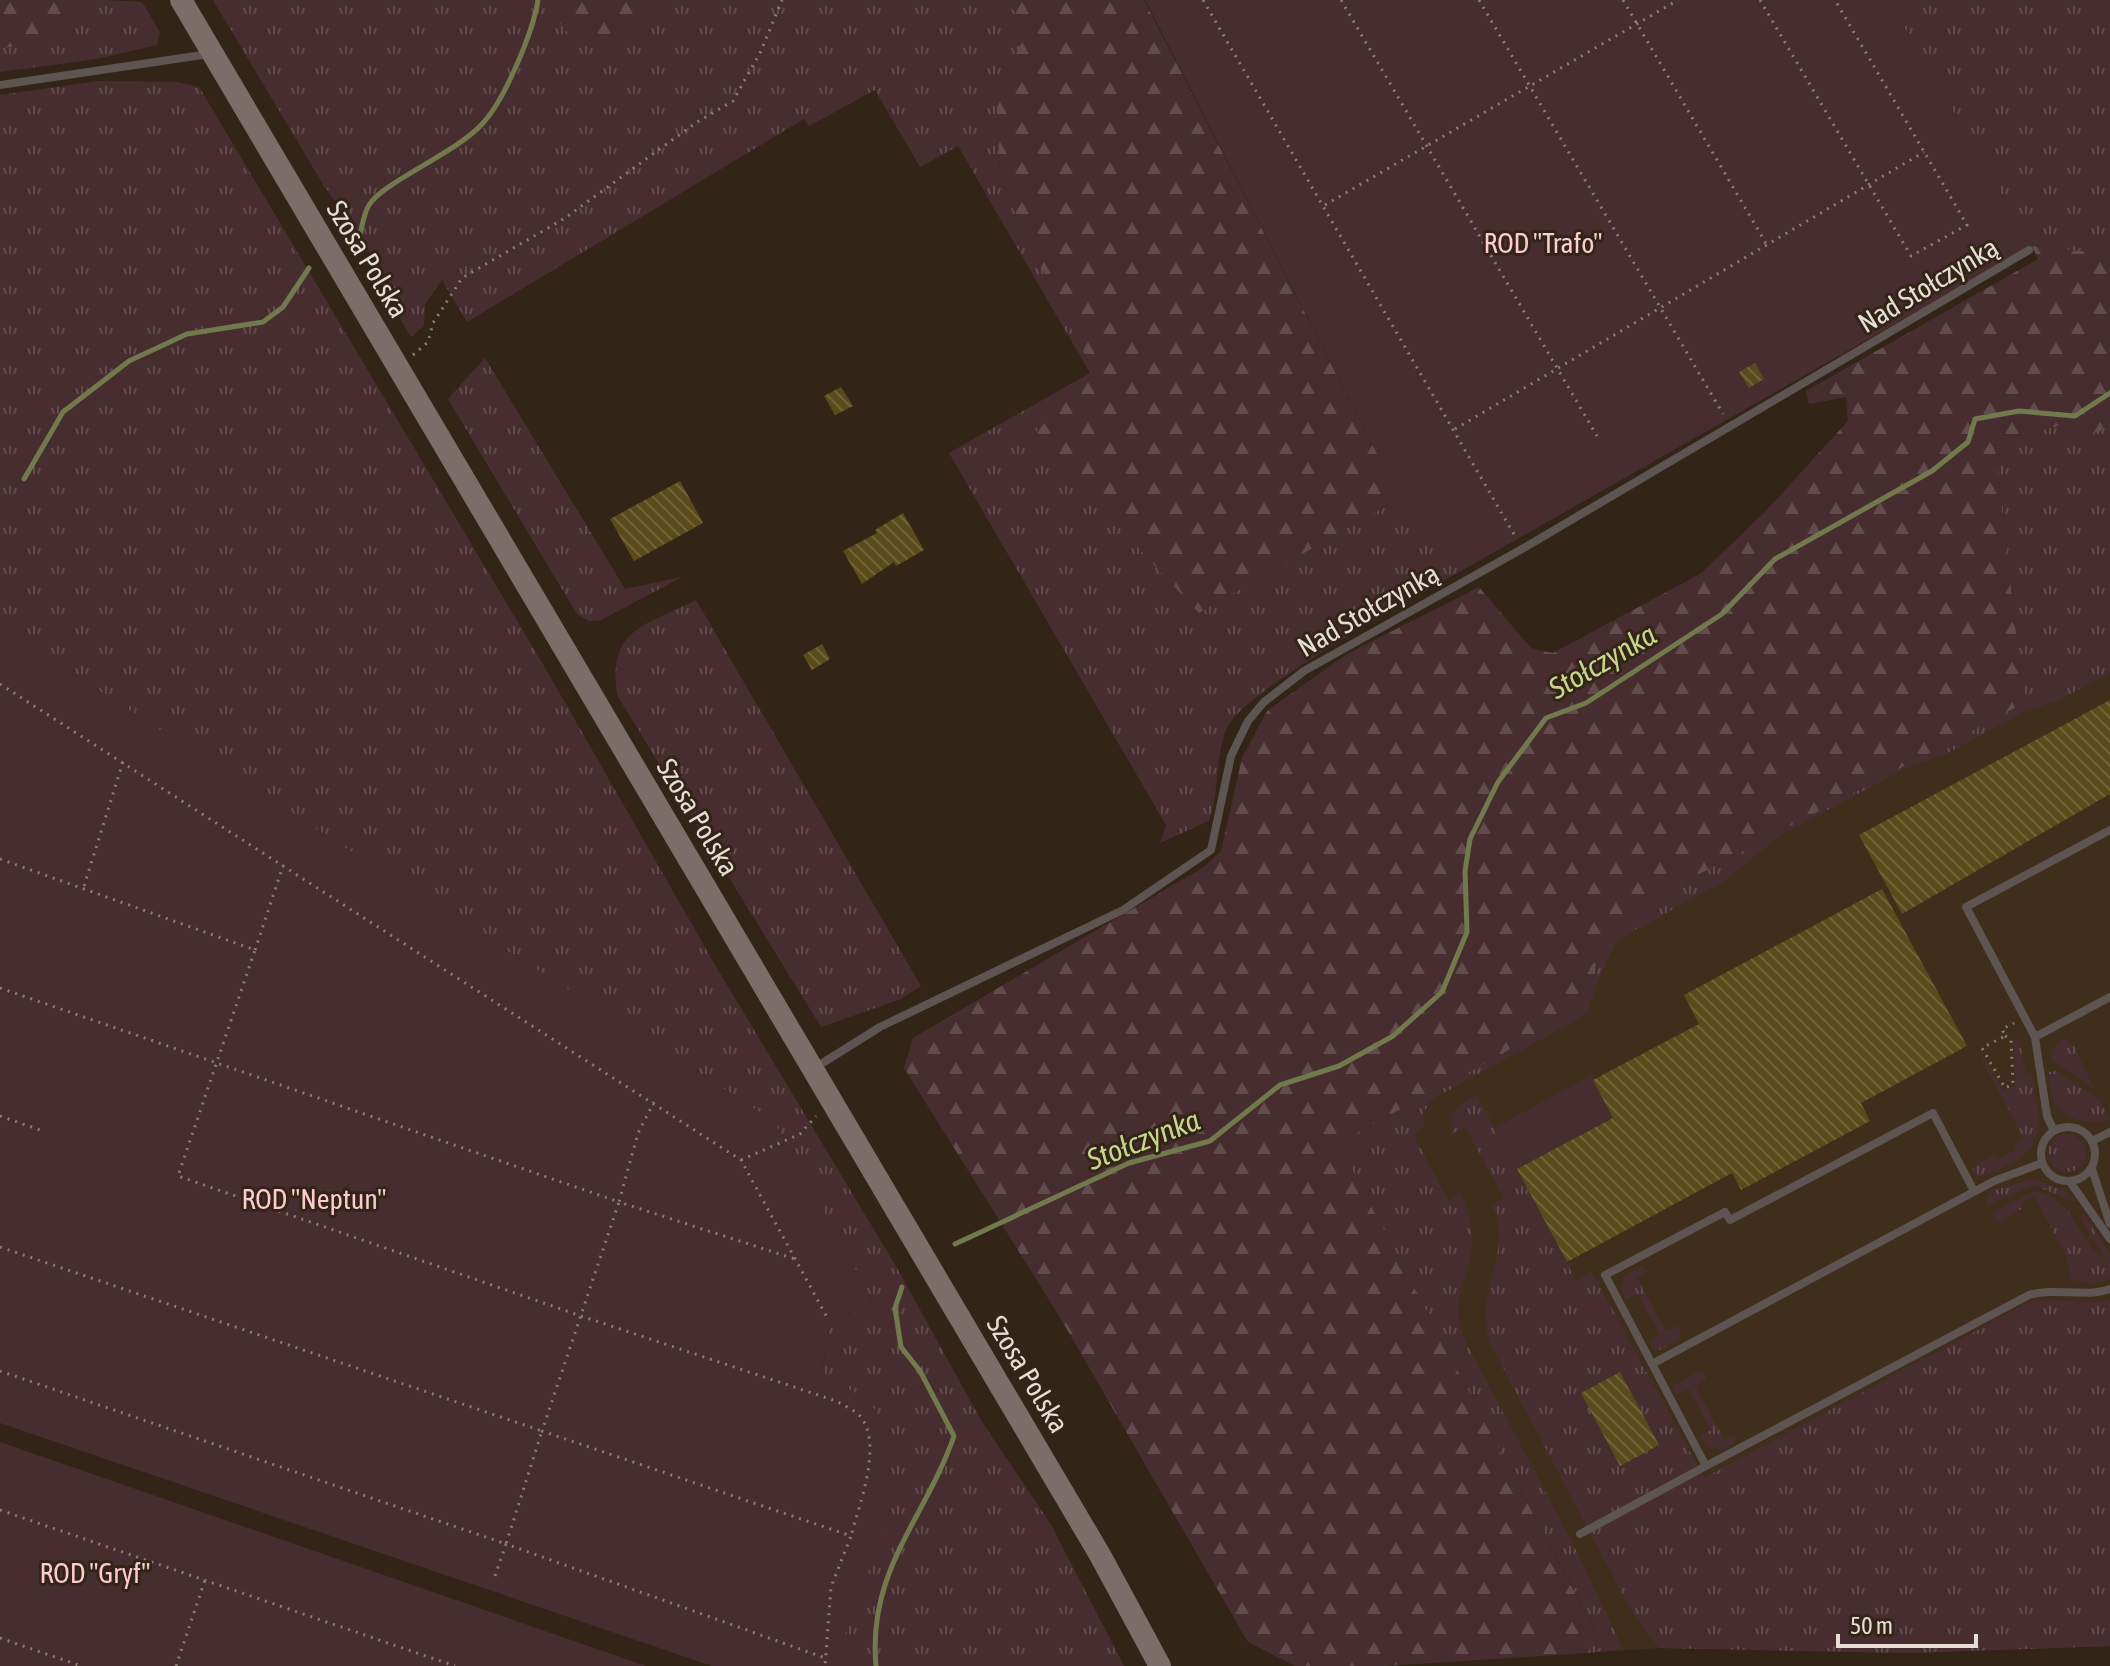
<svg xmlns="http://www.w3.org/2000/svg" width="2110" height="1666" font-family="'Asap Condensed',sans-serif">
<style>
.built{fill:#3f2e1c}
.grass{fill:url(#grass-tufts)}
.forest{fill:url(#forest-firs)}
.garden{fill:#482d30}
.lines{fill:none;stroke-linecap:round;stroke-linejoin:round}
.stream{stroke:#717a4c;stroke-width:5}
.building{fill:url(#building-back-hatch)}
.path{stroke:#8a7e73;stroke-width:3;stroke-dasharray:2 6;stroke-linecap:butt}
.lane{stroke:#5e5451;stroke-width:8}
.secondary{stroke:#7c6d68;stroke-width:22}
.labels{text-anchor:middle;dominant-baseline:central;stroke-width:6;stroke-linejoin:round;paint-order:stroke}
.park-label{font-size:28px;fill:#ffcbd0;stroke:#322517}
.street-label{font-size:28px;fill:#e7ddd5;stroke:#322517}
.water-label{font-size:30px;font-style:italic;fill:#c7d68c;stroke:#322517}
</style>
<defs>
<pattern id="grass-tufts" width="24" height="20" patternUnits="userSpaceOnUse" patternTransform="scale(2)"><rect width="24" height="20" fill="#482d30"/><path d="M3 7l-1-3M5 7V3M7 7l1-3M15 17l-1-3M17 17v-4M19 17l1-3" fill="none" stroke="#624b4d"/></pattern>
<pattern id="forest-firs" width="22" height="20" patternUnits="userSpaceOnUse" patternTransform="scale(2)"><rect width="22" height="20" fill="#482d30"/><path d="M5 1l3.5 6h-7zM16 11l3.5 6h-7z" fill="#624b4d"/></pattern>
<pattern id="building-back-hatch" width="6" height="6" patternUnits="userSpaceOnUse" patternTransform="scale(2)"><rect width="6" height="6" fill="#5a4b1b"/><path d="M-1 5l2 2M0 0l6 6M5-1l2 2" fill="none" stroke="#72643b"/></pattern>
</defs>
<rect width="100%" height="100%" fill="#322517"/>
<path class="built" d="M2110 419V1646L1908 1653 1659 1648 1587 1653 1598 1636 1338 1143 1611 920Z"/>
<path class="grass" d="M101 0 142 2 160 32 157 45 96 59 0 72V33L7 48 49 40Z
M213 0H537L571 35 618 48 650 0H1004L1029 27 996 95 1000 175 1022 230 1094 373 1034 435 1199 612 1400 498 1477 562C1431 588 1247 688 1228 726 1214 755 1220 792 1209 821L1160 843 1166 825 949 453 1090 373 958 146 920 167 875 90 809 126 804 119 467 322 442 280 425 304 424 326 411 337 377 279 367 245 324 186Z
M1888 0H2110V254L2032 246Z
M99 81 177 82 199 87 544 666 718 970 897 1268 982 1422 1050 1523 1124 1666H833C855 1603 922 1463 870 1404 858 1391 837 1385 822 1378L828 1329 873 1302 774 1121 0 628V95Z
M485 358 625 589 682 577 601 620 589 621 577 614 448 399Z
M2110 419V673L2058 700 2022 713 1944 755 1906 768 1781 835 1723 882 1622 937 1612 948 1585 1015 1431 1100 1423 1114 1425 1127 1413 1134 1448 1200 1461 1193C1467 1209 1473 1226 1472 1243 1469 1282 1449 1295 1463 1337L1573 1544 1623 1649 1587 1653 1598 1636 1338 1143 1579 1012 1611 920 2024 703 1994 441 2063 425 2101 431Z
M696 600 921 986 901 999 821 1027 617 695C608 628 645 626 696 600Z
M2019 1038 2026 1075H2032C2038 1114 2050 1145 2006 1166 1997 1170 1987 1177 1977 1176L1972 1168 1995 1155 1998 1159 2015 1150 2013 1145 2024 1139 1981 1058 1984 1057 2004 1091 2015 1086 2014 1041Z
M2063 1039 2074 1046 2094 1089 2052 1060 2053 1048Z
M2057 1071 2101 1102 2110 1119C2094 1127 2066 1120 2056 1104 2050 1095 2050 1083 2048 1072Z
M1477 1095 1576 1280 1592 1272 1704 1478 2024 1305C2052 1294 2082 1307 2110 1299V1646L1908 1653 1659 1648 1631 1610 1490 1343C1472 1287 1515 1259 1492 1205L1504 1198 1465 1127 1453 1133C1447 1111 1459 1104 1477 1095Z
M2048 1153a19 19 0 1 1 38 0a19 19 0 1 1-38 0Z
M2034 1179 2065 1191 2077 1203 2034 1185 1988 1205 1986 1201 1991 1191Z
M2034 1191C2082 1203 2072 1239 2106 1259L2081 1219 2083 1213 2110 1254V1278L2093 1284 2072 1280 2066 1256 2034 1196 2020 1204 2022 1209 1998 1222 1993 1213Z
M1642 1266 1648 1271 1637 1278 1666 1331 1678 1326 1681 1332 1679 1340 1657 1351 1648 1341 1660 1335 1639 1296 1634 1295 1626 1300 1620 1288 1626 1275Z
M1702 1370 1707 1379 1695 1386 1724 1439 1737 1435 1733 1444 1720 1450 1706 1445 1699 1437 1711 1430 1689 1389 1677 1395 1672 1386Z"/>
<path class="forest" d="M0 0H101L50 40 6 48 0 33Z
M537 0H650L618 48 571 35Z
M1004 0H1144L1400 498 1199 613 1033 435 1094 373 1022 230 1000 175 996 95 1029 27Z
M2032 246 2110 254V419L2101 431 2078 437 2063 425 1994 441 2024 703 1612 920 1579 1012 1338 1143 1598 1637 1587 1653 1384 1666H1295L1248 1642 1058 1314 904 1068 913 1038 1204 867 1221 851 1242 758 1267 711 1347 654 1479 587 1531 648 1553 653 1700 574 1766 511 1848 421 1846 397 1809 404 1806 391 2038 259Z"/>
<path class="garden" d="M1145 0H1888L2032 246 1477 562 1400 498Z
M0 628 774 1121 873 1302 828 1329 822 1378C837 1385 858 1391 870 1404 923 1461 855 1603 833 1666H712L0 1423Z
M1592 1075 1613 1118 1517 1169 1494 1128Z
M0 1442 646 1666H0Z"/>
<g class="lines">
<path class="stream" d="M360 235C362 226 364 213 369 205 383 182 458 152 483 123 505 99 533 32 538 0
M24 479 63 412 129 361 187 334 263 322 283 307 309 268
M955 1244 1129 1163 1210 1141 1280 1085 1339 1066 1393 1036 1442 992 1467 932 1465 871 1470 839 1498 782 1546 718 1586 703 1722 614 1775 559 1932 471 1968 442 1975 419 2019 411 2075 416 2110 393
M876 1666C867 1571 925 1519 954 1436L920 1371 901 1347 895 1308 902 1287"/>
</g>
<path class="building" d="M1755 363 1764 379 1749 388 1739 372Z
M841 387 853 406 835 415 824 396Z
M680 481 703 523 634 561 610 519Z
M903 513 924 550 896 566 894 562 862 584 843 551 877 533 875 530Z
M822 644 830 659 812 670 803 655Z
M2110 700V794L1902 914 1859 835Z
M1882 889 1967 1046 1861 1103 1870 1121 1741 1190 1732 1173 1567 1262 1517 1169 1613 1118 1593 1080 1699 1024 1684 995Z
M1620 1372 1659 1445 1620 1466 1581 1393Z"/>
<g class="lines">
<path class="path" d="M1203 0 1515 536
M1341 0 1597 436
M1479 0 1723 414
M1623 0 1767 245
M1760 0 1911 256 1967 225 1835 0
M1325 205 1678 0
M413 355 428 342 433 323 462 278 565 218 697 122 733 101 761 51 782 0
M1455 429 1924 152
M0 684 283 866
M0 859 255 950 178 1176 581 1316 836 1401C843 1405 852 1409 858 1414 885 1440 859 1505 851 1536
M84 886 123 762
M255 950 283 866 741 1160 828 1319
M0 988 619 1202 542 1431 851 1536 831 1587 825 1666
M2005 1036 2011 1040 2013 1084 2005 1088 1982 1048 2005 1036 2002 1029 2014 1023
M654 1102 638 1133 619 1202 795 1259
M0 1116 43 1131
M741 1160 800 1134 816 1116
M0 1247 542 1431 506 1544 0 1371
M0 1510 455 1666
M495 1576 506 1544 825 1658
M0 1638 81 1666
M176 1666 205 1580"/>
<path class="lane" d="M0 85 209 54
M2035 1037 2110 997
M813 1069 880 1027 1123 910 1211 850 1231 756 1248 721 1264 702 1304 671 1522 549 2029 250
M2041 1154a27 27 0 1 1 54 0a27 27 0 1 1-54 0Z
M2054 1131 2047 1116 2035 1037 1966 907 2110 830
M2092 1141 2110 1132
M2092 1169 2110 1224
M2070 1182 2110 1239
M1974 1191 1933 1113 1730 1220 1725 1212 1605 1275 1706 1466 2029 1295C2055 1287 2084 1298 2110 1289
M1652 1364 1994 1181 2042 1163
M1580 1534 1706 1466"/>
<path class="secondary" d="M181 0 1100 1555 1160 1666"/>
</g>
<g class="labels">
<g class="park-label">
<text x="1543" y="243">ROD "Trafo"</text>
<text x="314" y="1199">ROD "Neptun"</text>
<text x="95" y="1573">ROD "Gryf"</text>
</g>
<g class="street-label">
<text transform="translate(368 259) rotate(59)">Szosa Polska</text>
<text transform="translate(1928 285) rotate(-31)">Nad Stołczynką</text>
<text transform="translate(1368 610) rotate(-30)">Nad Stołczynką</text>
<text transform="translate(698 817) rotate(59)">Szosa Polska</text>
<text transform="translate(1028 1374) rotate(59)">Szosa Polska</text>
</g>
<g class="water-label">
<text transform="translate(1602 661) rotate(-30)">Stołczynka</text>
<text transform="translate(1143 1139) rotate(-21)">Stołczynka</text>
</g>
</g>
<path d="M1838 1634v12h138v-12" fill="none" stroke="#e7ddd5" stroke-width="4"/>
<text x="1850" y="1634" font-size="24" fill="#e7ddd5" stroke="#322517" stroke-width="6" paint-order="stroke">50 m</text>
</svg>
